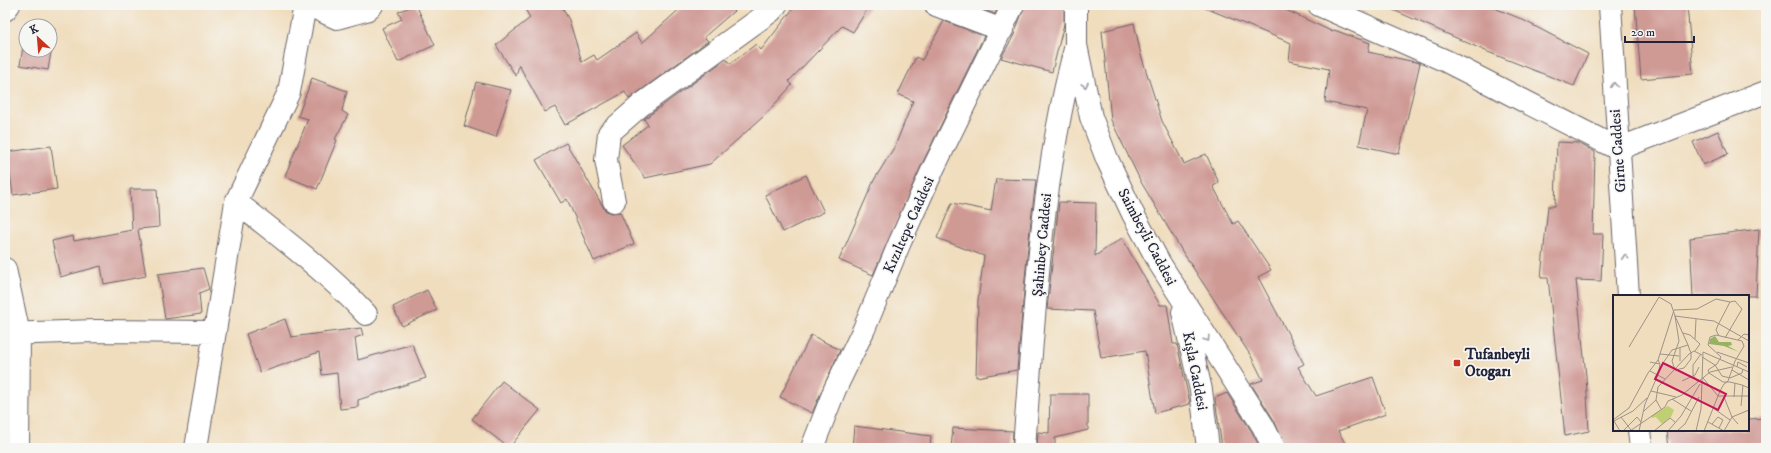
<svg xmlns="http://www.w3.org/2000/svg" width="1771" height="453" font-family="'IM FELL DW Pica',serif">
<style>
.building{fill:#cf9994}
.lines{fill:none;stroke-linecap:round;stroke-linejoin:round}
.minor-casing{stroke:#6a6368;stroke-width:24}
.minor{stroke:#fff;stroke-width:22}
.oneway{stroke:#9c9ca7}
.poi-dot{fill:#c8321e;stroke:#f6f6f2;stroke-width:1.5}
.labels{text-anchor:middle;dominant-baseline:central;stroke-width:3.5;stroke-linejoin:round;paint-order:stroke}
.street-label{font-size:15px;fill:#22223b;stroke:#f6f6f2}
.poi-label{font-size:15px;font-weight:bold;fill:#22223b;stroke:#f6f6f2;text-anchor:start}
.inset-road{fill:none;stroke:#9e9289;stroke-width:1}
.view{fill:#c2185b;fill-opacity:0.15;stroke:#c2185b;stroke-width:2}
.inset-edge{fill:none;stroke:#22223b;stroke-width:2}
</style>
<rect width="100%" height="100%" fill="#f6f6f2"/>
<filter id="ink" filterUnits="userSpaceOnUse"><feTurbulence type="fractalNoise" baseFrequency=".025" numOctaves="2"/><feDisplacementMap in="SourceGraphic" scale="8" xChannelSelector="R" yChannelSelector="G"/><feConvolveMatrix kernelMatrix="1 2 1 2 8 2 1 2 1" color-interpolation-filters="sRGB"/></filter>
<filter id="wash" filterUnits="userSpaceOnUse"><feTurbulence type="fractalNoise" baseFrequency=".012" numOctaves="4" result="noise"/><feDisplacementMap in="SourceGraphic" scale="16" xChannelSelector="R" yChannelSelector="G"/><feGaussianBlur stdDeviation="0.9" result="paint"/><feColorMatrix in="noise" values="0 0 0 0 0 0 0 0 0 0 0 0 0 0 0 0 0 1.4 0 .05"/><feComposite in="paint" operator="in"/></filter>
<g filter="url(#wash)">
<rect width="100%" height="100%" fill="#f0ddbd"/>
<g id="blocks">
<path class="building" d="M414 5H416L435 45 398 62 382 28 402 19 398 12Z
M523 5H561L569 20 582 62 594 55 597 60 636 33 642 43 684 5H741L704 37 708 41 629 99 625 92 565 125 555 107 545 112 519 65 516 76 496 45 530 18Z
M796 5H870L853 32 842 26 789 81 792 85 764 116 710 164 645 178 622 145 648 125 644 119 726 59 730 64 756 44 761 50Z
M971 5H999L995 14Z
M1025 5H1064V24L1052 72 1001 58 1014 35Z
M1198 5H1286L1284 9 1333 32 1334 30 1370 43 1368 52 1420 63 1399 154 1359 145 1367 110 1325 102 1329 69 1289 61 1291 43Z
M1382 5H1487L1519 18 1588 54 1574 86 1488 52Z
M1635 5H1687L1693 74 1641 79Z
M944 21 984 36 922 164 873 275 839 260 874 180 895 146 913 101 898 94 916 57 922 60Z
M1134 23 1141 55 1162 121 1184 164 1206 154 1219 183 1213 186 1233 224 1238 221 1271 270 1258 277 1304 364 1298 367 1316 396 1373 377 1386 414 1338 431 1348 448H1286L1274 420 1251 384 1263 380 1251 356 1182 251 1141 182 1111 120 1102 31Z
M50 28 55 29 48 70 20 65 26 29V50H50Z
M312 78 347 91 342 111 348 115 335 139 337 140 317 189 285 176 308 119 298 116Z
M476 82 511 90 496 137 464 126Z
M1718 131 1728 154 1703 165 1693 142Z
M1557 142 1578 143 1595 152 1593 234H1603L1601 281 1576 280 1586 376 1589 431 1565 436 1548 278H1541L1548 206H1555Z
M566 143 605 210 610 213 620 212 634 244 594 261 567 199 561 203 536 160Z
M51 146 57 189 13 195 7 152Z
M806 175 824 212 783 232 765 195Z
M996 179 1036 180 1028 246 1017 370 976 377 978 300 984 256 937 238 952 203 991 211Z
M130 189H157L159 227 138 229 146 276 104 284 101 266 60 277 52 241 73 236 74 241 132 230Z
M1059 202 1096 203 1095 256 1122 238 1160 305H1167L1173 344H1177L1190 404 1155 413 1145 351 1101 358 1093 311 1047 309Z
M1759 229 1756 296H1693L1690 238Z
M203 268 209 289 199 293 201 314 165 319 158 274Z
M427 290 437 310 402 326 393 307Z
M285 319 291 337 361 328 363 335 355 338 358 360 412 344 426 378 358 400V407L340 409 337 373 322 375 319 352 260 373 246 334Z
M811 335 840 350 812 413 780 397Z
M502 381 540 410 509 448 472 419Z
M1227 393 1252 432 1260 448H1222L1215 398Z
M1050 394H1088V430L1055 438V448H1037L1038 432 1049 433Z
M1766 418V448H1669L1667 430H1748V419Z
M854 426 931 436 930 448H852Z
M953 428 1013 431 1012 448H951Z"/>
</g>
</g>
<g filter="url(#ink)">
<use href="#blocks" fill-opacity="0" stroke="#6a6368" stroke-width="1"/>
<g class="lines">
<defs>
<path id="minor" d="M309 5 337 18 366 10 372 5
M936 5 1002 30
M1076 5V45L1091 117 1107 159 1133 214 1160 264 1263 426 1274 448
M1319 5 1446 61 1618 149 1766 92
M1610 5 1628 296
M5 10 9 5
M614 201 606 160 609 133 641 105 771 11 776 5
M236 202C281 237 327 272 366 314
M5 269 19 334 18 448
M1183 312 1201 390 1208 448
M5 334 95 331 215 332
M1639 430 1641 448
M196 448 236 202 289 92 305 5
M812 448 835 389 864 329 900 242 933 169 1013 5
M1024 448C1034 314 1041 179 1075 49"/>
</defs>
<use href="#minor" class="minor-casing"/>
<use href="#minor" class="minor"/>
</g>
<defs><path id="oneway-chevron" d="M-2-3.5L2.5 0L-2 3.5" fill="none" stroke-width="1.6" stroke-linecap="round" stroke-linejoin="round"/></defs>
<g class="oneway">
<use href="#oneway-chevron" transform="translate(1085 85) rotate(78)"/>
<use href="#oneway-chevron" transform="translate(1614 85) rotate(-94)"/>
<use href="#oneway-chevron" transform="translate(1625 257) rotate(-94)"/>
<use href="#oneway-chevron" transform="translate(1207 339) rotate(57)"/>
</g>
</g>
<rect class="poi-dot" x="1453" y="359" width="8" height="8" rx="2"/>
<g class="labels">
<g class="street-label">
<text transform="translate(1618 151) rotate(-94)">Girne Caddesi</text>
<text transform="translate(909 225) rotate(-66)">Kızıltepe Caddesi</text>
<text transform="translate(1147 237) rotate(62)">Saimbeyli Caddesi</text>
<text transform="translate(1042 245) rotate(-85)">Şahinbey Caddesi</text>
<text transform="translate(1195 371) rotate(79)">Kışla Caddesi</text>
</g>
<g class="poi-label">
<text x="1465" y="354">Tufanbeyli<tspan x="1465" dy="17">Otogarı</tspan></text>
</g>
</g>
<g transform="translate(1613 295)">
<rect width="136" height="136" fill="#f0ddbd"/>
<path d="M55 111 61 115 58 122 49 129 43 122 39 123 38 121Z" fill="#bfcf72"/>
<path d="M102 41 106 47H118L119 50 115 51 126 57 111 51 96 49 97 44Z" fill="#97b264"/>
<path class="inset-road" d="M70 38 77 40 87 49 82 56M106 41 103 35 105 30 117 7 122 6 129 14 112 43M82 44 83 24M125 45 131 39 136 40M16 52 46 2 58 9 62 21 75 50 77 56 78 57V64L71 73 62 75 59 66 66 46 62 21 101 26 136 46M67 53V66M104 57 136 68M47 59 66 61M89 62 102 70 109 81 117 83 129 78 130 74M37 67 47 69 45 65M50 68 59 55 75 50M124 72 125 67 134 72M119 75 136 85M37 76 52 84M90 83 105 101H136M69 86 82 80 86 72M85 87 80 80V70L88 59M38 96 63 102M111 102 119 122 125 129M121 102 122 88M59 104 78 116M128 111 130 90M100 113 117 125M48 114 43 105 45 92 76 59 81 56 89 60M31 116 43 105M8 122 18 135M0 125 16 113 35 78 45 65 61 15 84 14 103 4 117 7M95 127 111 136 119 122 136 115M99 129 105 122 110 125 106 133M7 136 1 126 20 116 34 103M10 136 24 122 28 127M17 136 52 112 55 106 69 100 97 77 119 72M26 136 32 109 45 80 47 69M41 136 57 123 62 127M55 136 68 121 87 89M64 136 72 129 86 102M83 136 88 114 90 57 136 77M91 136 107 96 111 89 114 87 115 86 122 66 131 51 129 46 103 40 97 42 95 50 108 62 104 69 95 75 96 78 110 87H117L129 90 136 93"/>
<path class="view" d="M50 68 113 99 105 115 42 84Z"/>
<rect width="136" height="136" class="inset-edge"/>
</g>
<rect width="1771" height="453" fill="none" stroke="#f6f6f2" stroke-width="20"/>
<g transform="translate(38 38) rotate(334)"><circle r="19" fill="#f6f6f2" stroke="#a1a1a9"/>
<path d="M0-3L7 15L0 10L-7 15Z" fill="#c8321e"/>
<text y="-6" font-size="11" font-weight="bold" text-anchor="middle" fill="#22223b">K</text>
</g>
<path d="M1625 36v6h69v-6" fill="none" stroke="#22223b" stroke-width="2"/>
<text x="1631" y="36" font-size="12" fill="#22223b" stroke="#f6f6f2" stroke-width="3" paint-order="stroke">20 m</text>
</svg>
